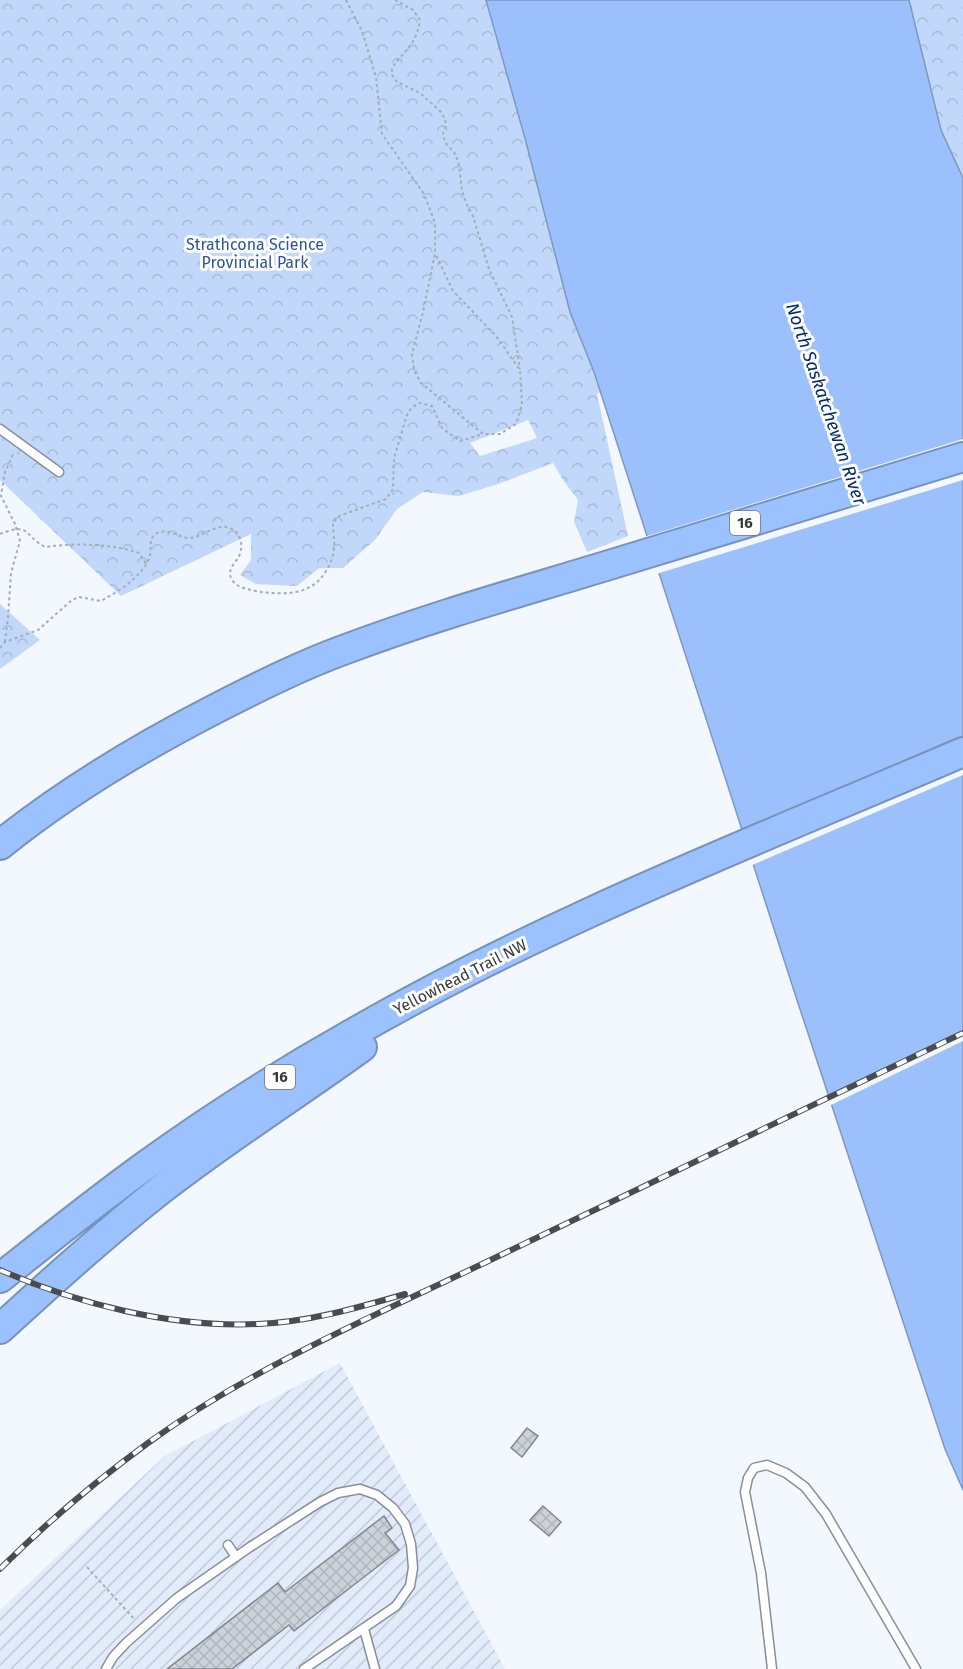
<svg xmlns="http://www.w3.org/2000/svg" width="963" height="1669" font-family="'Fira Sans',sans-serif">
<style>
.industrial{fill:url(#industrial-furrows)}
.forest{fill:url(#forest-crowns);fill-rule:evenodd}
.water{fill:#9cc0fb;stroke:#7e98c2;stroke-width:1.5}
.pier{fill:#f3f7fe}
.building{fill:url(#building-cross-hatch);stroke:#82878f;stroke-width:1.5}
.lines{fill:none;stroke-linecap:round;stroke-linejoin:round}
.service-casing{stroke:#8a8f97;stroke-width:11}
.motorway-casing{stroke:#7892ba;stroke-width:32}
.path{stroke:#a8abb1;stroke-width:2;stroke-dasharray:3 3;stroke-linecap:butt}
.service{stroke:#fff;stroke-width:8}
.motorway{stroke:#9bc2fe;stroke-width:28}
.rail-casing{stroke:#4a4c50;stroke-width:6}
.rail{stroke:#fff;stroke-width:4;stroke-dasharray:11;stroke-linecap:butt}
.labels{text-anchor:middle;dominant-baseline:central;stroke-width:6;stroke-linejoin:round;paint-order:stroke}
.shield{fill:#fff;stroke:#737476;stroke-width:1.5}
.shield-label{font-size:15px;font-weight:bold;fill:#37393c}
.park-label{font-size:16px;fill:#2a559a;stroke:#fff}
.street-label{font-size:16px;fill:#37393c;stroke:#fff}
.water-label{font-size:18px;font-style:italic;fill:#012c6d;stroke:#fff}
</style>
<defs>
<pattern id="industrial-furrows" width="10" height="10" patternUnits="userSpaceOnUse" patternTransform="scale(1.5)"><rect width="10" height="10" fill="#e1ebfa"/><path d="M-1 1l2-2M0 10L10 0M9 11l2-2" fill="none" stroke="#c2cad7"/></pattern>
<pattern id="forest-crowns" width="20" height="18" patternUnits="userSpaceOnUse" patternTransform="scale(1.5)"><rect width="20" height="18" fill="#c2d8fa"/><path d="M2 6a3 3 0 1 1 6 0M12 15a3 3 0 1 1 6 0" fill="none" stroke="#a7bad7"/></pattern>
<pattern id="building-cross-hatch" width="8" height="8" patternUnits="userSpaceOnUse" patternTransform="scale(1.5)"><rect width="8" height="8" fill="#ccd2da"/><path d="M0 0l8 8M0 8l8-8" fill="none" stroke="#b0b5bc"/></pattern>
</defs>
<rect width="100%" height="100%" fill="#f3f7fe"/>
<path class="industrial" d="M340 1363 505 1669H0V1610L165 1456Z"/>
<path class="forest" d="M0 0H486L526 142 570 312 594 372 600 392 597 394 628 536 587 552 574 522 578 500 563 480 553 463 498 484 459 496 423 492 397 509 375 540 343 568H319L297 586 256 584 240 575 251 560V534L121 596 0 480ZM528 420 537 438 480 456 470 443Z
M909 0H963V178L941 130Z
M0 604 40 640 0 669Z"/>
<path class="water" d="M486 0H909L941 130 963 178V1490L945 1449 797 1000 594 372 570 312 526 142Z"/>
<path class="pier" d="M963 439V480L656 574 644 537Z
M963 739V775L750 866 740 834Z
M963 1033V1041L829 1106 826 1097Z"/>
<path class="building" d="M527 1428 538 1436 522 1457 511 1448Z
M543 1506 561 1522 549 1536 530 1520Z
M384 1516 392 1528 385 1533 399 1550 294 1631 289 1625 232 1669H167L278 1583 285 1592Z"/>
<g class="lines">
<defs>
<path id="service" d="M0 429 59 472
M228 1545 236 1557
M364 1629 375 1669
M106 1669 113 1657 126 1643 177 1598 250 1547 320 1502 338 1493 360 1489 377 1495 393 1508 405 1524 411 1544 413 1568 410 1586 396 1606 304 1669
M772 1669 761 1573 745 1492 748 1478 754 1468 767 1465 786 1473 805 1487 826 1514 916 1669"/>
<path id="motorway" d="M0 845C67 791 141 747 217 708 260 686 302 665 346 649 428 618 513 594 596 569 719 531 841 494 963 457
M0 1278C48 1240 95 1202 145 1166 210 1119 279 1075 350 1035 545 922 756 841 963 752
M0 1329C50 1283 101 1237 154 1195 221 1142 293 1097 362 1047"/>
</defs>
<use href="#service" class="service-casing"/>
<use href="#motorway" class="motorway-casing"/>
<path class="path" d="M346 0 362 31 376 77 382 134 424 194 435 223V253L423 312 412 354 414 370 421 383 483 434H500L516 424 522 405 520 370 496 336 453 291 435 253
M395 0 413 10 420 20C416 46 406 48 392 68V75L397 82 420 93 441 112 445 119 446 126 443 133 445 142 456 155 459 165 462 191 467 205 473 216 489 269 512 317 520 369
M0 534C31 522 23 535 45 547 75 543 109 543 139 553L146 564
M5 642 8 617 11 573 20 541 15 524 1 496 2 489 5 472 14 452
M0 648 5 642 38 630 72 600 79 597 101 601C119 591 140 578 149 559 153 549 146 536 160 532 171 529 180 539 191 538 203 536 217 523 230 528 241 533 244 546 239 556 235 564 226 570 232 580 238 589 252 590 261 592 286 595 312 595 326 571 330 565 333 557 334 550 335 541 333 531 333 523L339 516 386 499 393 489 394 458 406 418 409 411 414 406 420 403 432 406 442 428 460 441 483 434
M87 1567 135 1620"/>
<use href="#service" class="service"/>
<use href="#motorway" class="motorway"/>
<defs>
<path id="rail" d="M0 1270C78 1304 172 1328 258 1324 308 1322 357 1308 405 1294
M0 1569C46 1523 96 1481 148 1443 257 1364 386 1311 507 1252 659 1179 811 1106 963 1033"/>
</defs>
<use href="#rail" class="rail-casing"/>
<use href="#rail" class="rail"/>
</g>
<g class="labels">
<g class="shield">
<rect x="730" y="511" width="30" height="24" rx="4.5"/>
<rect x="265" y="1065" width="30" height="24" rx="4.5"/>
</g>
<g class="shield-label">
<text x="745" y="523">16</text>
<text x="280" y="1077">16</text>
</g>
<g class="park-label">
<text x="255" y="244">Strathcona Science<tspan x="255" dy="18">Provincial Park</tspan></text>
</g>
<g class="street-label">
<text transform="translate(460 977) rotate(-27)">Yellowhead Trail NW</text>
</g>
<g class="water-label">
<text transform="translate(826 404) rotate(71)">North Saskatchewan River</text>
</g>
</g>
</svg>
